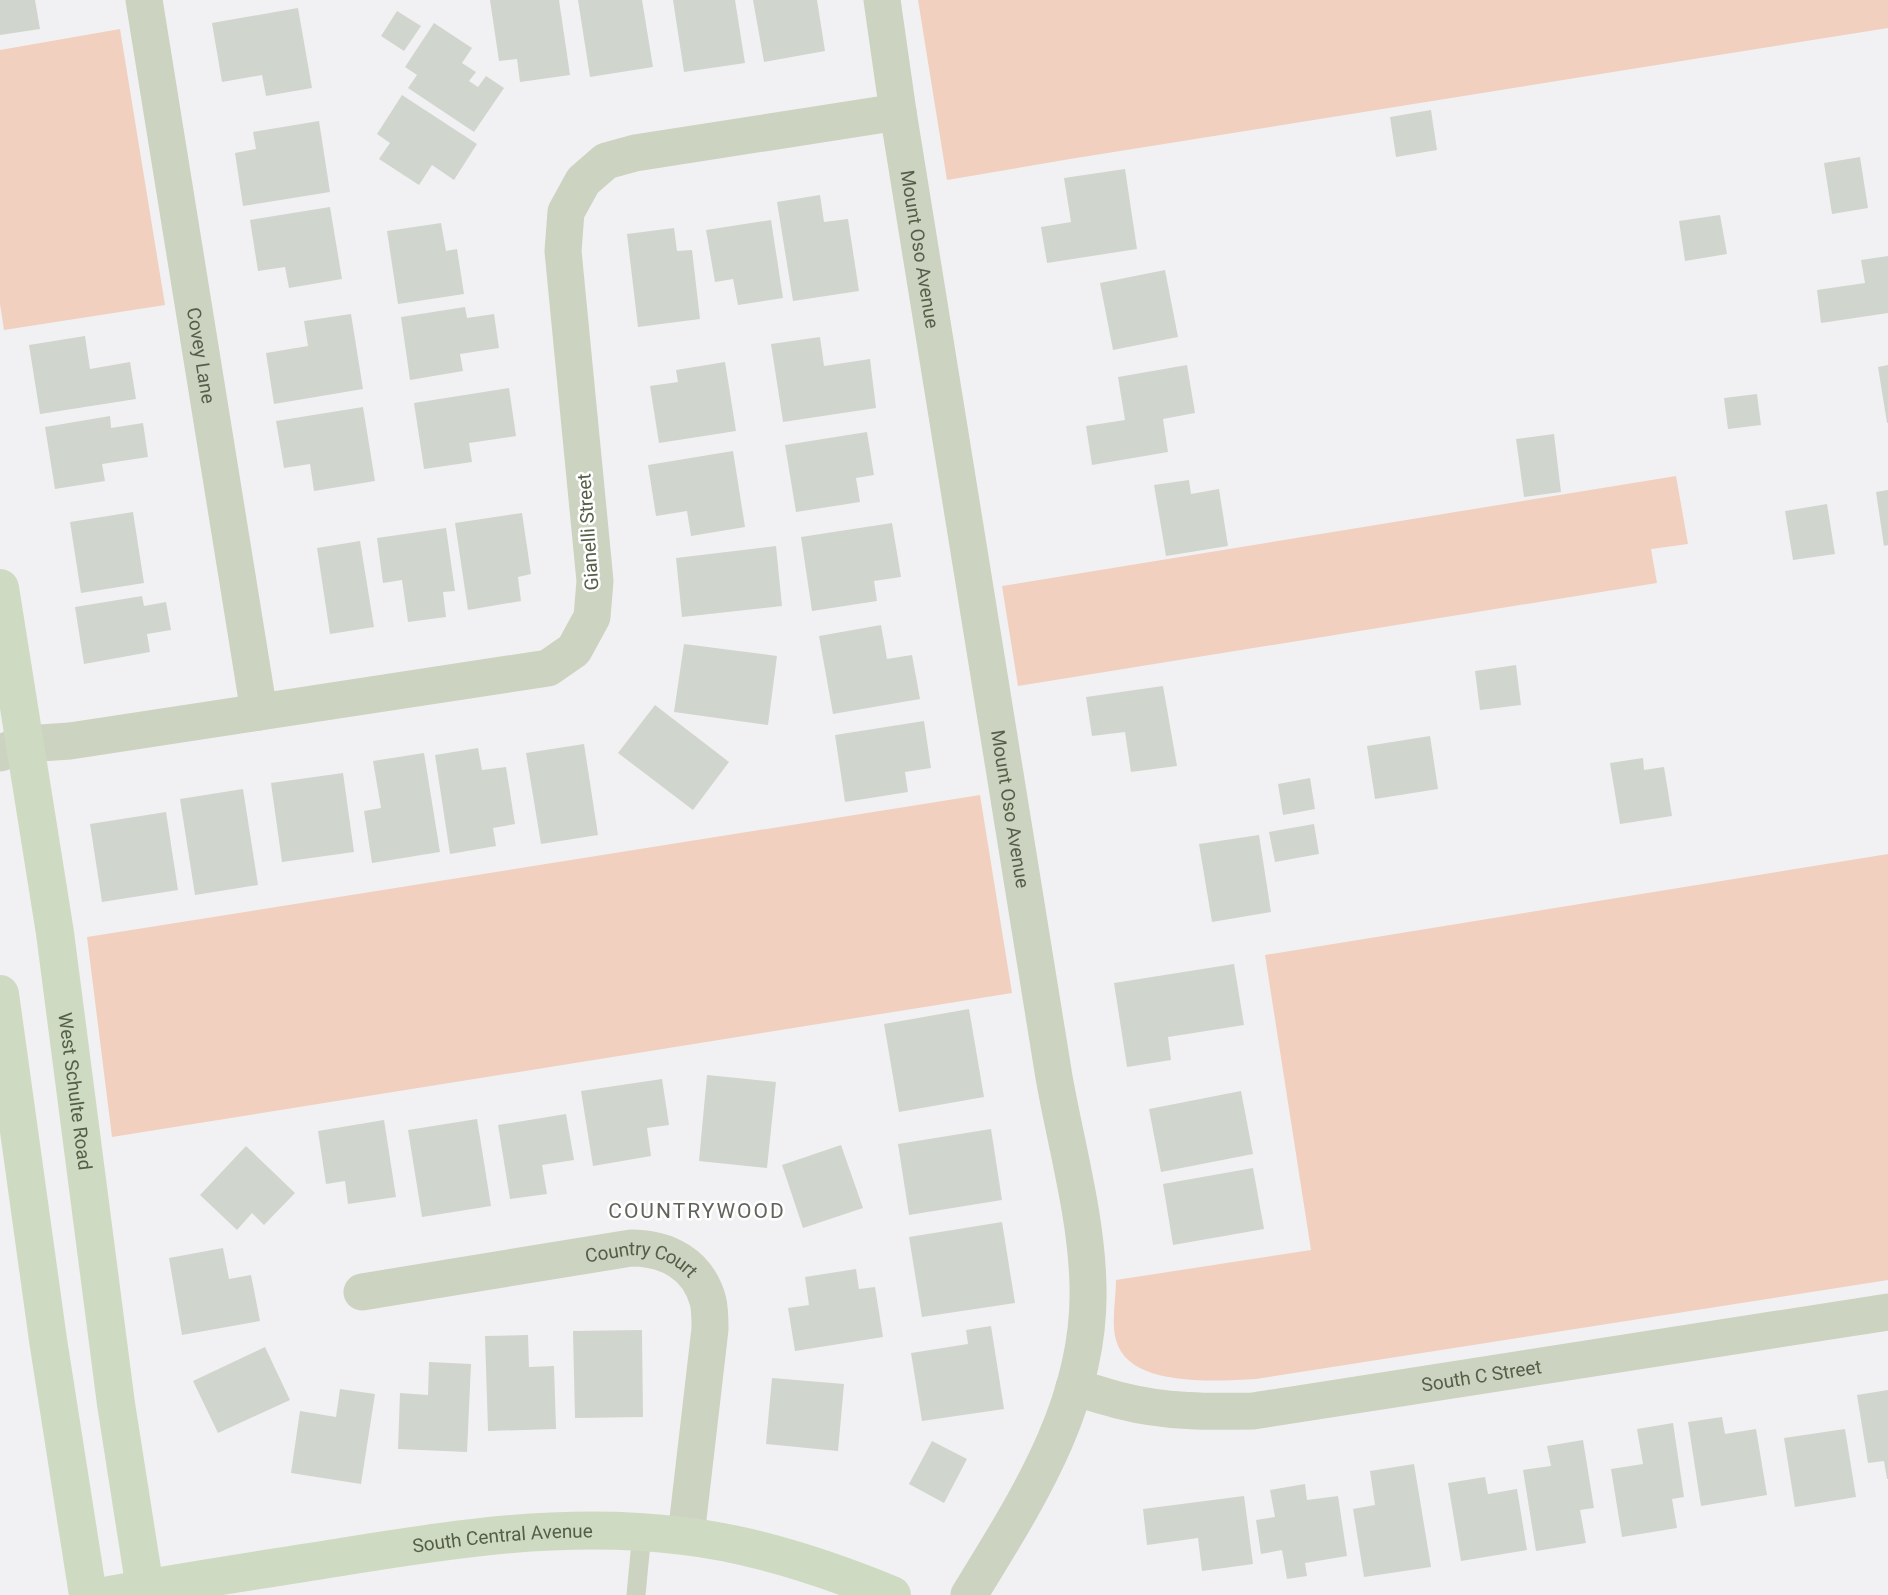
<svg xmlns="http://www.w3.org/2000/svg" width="1888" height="1595" font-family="Roboto,sans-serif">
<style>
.green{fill:#f1d0bf}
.building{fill:#d0d5cd}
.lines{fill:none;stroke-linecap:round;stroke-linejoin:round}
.lane{stroke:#ccd3c1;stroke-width:19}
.street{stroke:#ccd3c1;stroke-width:37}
.secondary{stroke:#cfdac3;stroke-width:38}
.labels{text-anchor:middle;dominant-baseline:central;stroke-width:5;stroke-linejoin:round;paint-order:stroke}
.street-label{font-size:19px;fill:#555f48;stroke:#fff}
.neighbourhood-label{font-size:21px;letter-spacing:2px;fill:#61665d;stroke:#fff}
</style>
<rect width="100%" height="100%" fill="#f1f1f3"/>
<path class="green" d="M918 0H1888V28L1070 159 947 180Z
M120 29 165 305 4 330 0 304V50Z
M1676 476 1688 544 1651 549 1657 583 1018 686 1002 586Z
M980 795 1012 993 112 1137 87 937Z
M1888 854V1280L1256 1379C1217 1381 1128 1388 1116 1340 1111 1322 1116 1299 1116 1280L1311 1250 1265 955Z"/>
<path class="building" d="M0 0H35L40 29 0 35Z
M490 0H559L570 75 520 82 517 59 499 61Z
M578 0H642L653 67 590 77Z
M673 0H735L745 63 684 72Z
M753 0H817L825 51 764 62Z
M298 8 312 88 266 96 262 75 222 82 212 23Z
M397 11 421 26 404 51 381 36Z
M434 23 472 48 462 63 476 72 469 81 478 87 486 76 504 88 474 132 408 88 417 75 405 67Z
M402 95 477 144 454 180 432 165 419 185 379 159 390 143 377 134Z
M1431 110 1437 150 1396 157 1390 117Z
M319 121 330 192 243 206 235 153 256 149 253 132Z
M1860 157 1868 208 1832 214 1824 163Z
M1125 169 1137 249 1047 263 1041 227 1071 222 1064 178Z
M820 195 824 222 848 219 859 291 793 301 777 202Z
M330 207 342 279 289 288 285 267 258 271 250 220Z
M1720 215 1727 254 1685 261 1679 221Z
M771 220 783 298 738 305 733 279 715 282 706 230Z
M441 223 446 251 457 249 464 294 398 304 387 231Z
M674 228 677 251 692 250 700 319 638 327 627 234Z
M1888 256V313L1821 323 1817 290 1865 283 1861 260Z
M1165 270 1178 337 1113 350 1100 283Z
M465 307 467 318 494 314 499 348 460 354 463 371 410 380 401 317Z
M351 314 363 389 274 404 266 353 308 346 304 321Z
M85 336 90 369 130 362 136 399 40 414 29 345Z
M820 337 824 366 870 359 876 408 783 422 771 344Z
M725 362 736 431 659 443 650 386 678 382 676 370Z
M1187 365 1195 413 1163 419 1168 452 1092 465 1086 426 1125 420 1118 377Z
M1888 365V423H1887L1878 367Z
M509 388 516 436 469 443 472 462 424 469 414 403Z
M1757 394 1761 425 1728 429 1724 398Z
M363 407 375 481 314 491 310 464 284 468 276 421Z
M110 416 111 428 143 423 148 457 102 464 105 481 55 489 45 427Z
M867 432 874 475 856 478 860 502 796 512 785 445Z
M1554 434 1561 492 1524 497 1516 439Z
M733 451 745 527 691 536 687 511 656 516 648 465Z
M1189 480 1191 494 1219 489 1228 546 1166 556 1154 485Z
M1888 490V545L1884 546 1876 492Z
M1827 504 1835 554 1793 560 1785 511Z
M133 512 144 583 81 593 70 522Z
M522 513 531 574 518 577 521 601 468 610 455 523Z
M892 523 901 577 874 581 877 601 812 611 801 537Z
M446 528 455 591 443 592 446 617 408 622 402 580 383 583 377 538Z
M360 541 374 627 330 634 317 548Z
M776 546 782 606 682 617 676 558Z
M142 596 144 606 166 602 171 630 147 634 150 652 84 664 75 607Z
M881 625 887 659 912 655 920 699 833 714 819 636Z
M684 644 777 656 768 725 674 712Z
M1516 665 1521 705 1480 710 1475 671Z
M1163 686 1177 766 1131 772 1125 732 1092 736 1086 697Z
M655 705 729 762 693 810 618 753Z
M924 721 931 768 905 772 908 792 845 802 835 735Z
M1430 736 1438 789 1375 799 1367 746Z
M584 744 598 835 541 844 526 753Z
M478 748 482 770 506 767 515 824 493 828 496 846 450 854 435 755Z
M424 753 440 852 372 863 364 811 381 808 373 761Z
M1643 758 1644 770 1664 767 1672 816 1620 824 1610 763Z
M343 773 354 852 282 862 271 783Z
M1310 778 1315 809 1283 815 1278 784Z
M243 789 258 885 195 895 180 799Z
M166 812 178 890 102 902 90 824Z
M1314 824 1319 854 1275 862 1269 832Z
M1259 835 1271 912 1212 922 1199 844Z
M1234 964 1244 1025 1168 1037 1171 1060 1127 1067 1114 983Z
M969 1009 984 1097 899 1112 884 1024Z
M707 1075 776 1082 767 1168 699 1161Z
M662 1079 669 1125 647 1128 651 1156 593 1166 581 1091Z
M1241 1091 1253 1154 1161 1172 1149 1109Z
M566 1114 574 1160 542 1165 547 1194 510 1199 498 1125Z
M477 1119 491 1206 422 1217 408 1130Z
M384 1120 396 1197 348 1204 345 1181 326 1184 318 1131Z
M991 1129 1002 1200 909 1215 898 1144Z
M841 1145 863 1208 803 1228 782 1165Z
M246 1146 295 1193 264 1225 252 1213 237 1230 200 1195Z
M1253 1168 1264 1229 1173 1245 1163 1184Z
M1002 1222 1015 1303 922 1317 909 1237Z
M223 1248 229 1279 251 1275 260 1321 182 1335 169 1258Z
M856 1269 859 1289 875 1287 883 1337 795 1351 788 1308 809 1305 805 1277Z
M991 1326 1004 1409 922 1421 911 1353 968 1344 966 1330Z
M642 1330 643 1417 575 1418 573 1331Z
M528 1335 529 1367 554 1366 556 1429 488 1431 485 1336Z
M265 1347 290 1400 218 1433 193 1381Z
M429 1362 471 1364 467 1452 398 1449 400 1393 428 1395Z
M772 1378 844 1384 838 1451 766 1444Z
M340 1389 375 1394 361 1484 291 1473 300 1411 336 1417Z
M1888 1390V1479H1887L1884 1461 1868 1463 1857 1395Z
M1722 1417 1725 1434 1756 1429 1767 1495 1701 1506 1688 1422Z
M1673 1423 1684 1497 1672 1499 1677 1528 1622 1537 1611 1469 1643 1464 1637 1429Z
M1845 1429 1856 1497 1795 1507 1784 1438Z
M1583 1440 1594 1508 1580 1510 1586 1543 1536 1551 1523 1470 1551 1466 1547 1446Z
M932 1441 967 1459 944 1503 909 1484Z
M1414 1464 1431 1567 1364 1577 1353 1509 1375 1505 1370 1471Z
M1485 1477 1488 1494 1517 1489 1527 1550 1461 1561 1448 1483Z
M1305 1484 1307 1500 1338 1496 1347 1556 1305 1563 1307 1576 1287 1579 1282 1550 1261 1554 1256 1520 1275 1517 1270 1490Z
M1244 1496 1253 1564 1202 1571 1198 1538 1147 1545 1143 1509Z"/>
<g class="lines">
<path class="lane" d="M636 1595 642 1532"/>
<g class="street">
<path id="s1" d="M144 0 259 712"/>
<path id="s2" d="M882 0 898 112 1054 1077C1066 1145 1087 1218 1088 1287 1091 1403 1027 1500 969 1595"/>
<path d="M0 753 25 744 70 741 548 668 574 650 592 617 595 581 563 251 566 212 583 181 606 161 635 153 898 112"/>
<path id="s3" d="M362 1292 631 1248C667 1248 698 1264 708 1301 710 1309 710 1320 710 1329L686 1536"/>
<path id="s4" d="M1074 1387C1090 1392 1106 1397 1122 1401 1164 1412 1210 1412 1253 1411L1888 1312"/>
</g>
<g class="secondary">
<path id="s5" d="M0 588 55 933 116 1404 146 1595"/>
<path d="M0 994 48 1340 88 1595"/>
<path id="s6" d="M110 1595C185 1581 260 1570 335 1558 451 1539 566 1521 683 1536 755 1544 826 1568 892 1595"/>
</g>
</g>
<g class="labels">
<g class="street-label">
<text stroke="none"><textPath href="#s2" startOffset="252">Mount Oso Avenue</textPath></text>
<text stroke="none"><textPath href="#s1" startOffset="360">Covey Lane</textPath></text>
<text transform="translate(588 532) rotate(-94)">Gianelli Street</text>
<text stroke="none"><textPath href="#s2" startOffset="819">Mount Oso Avenue</textPath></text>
<text stroke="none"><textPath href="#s5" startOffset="509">West Schulte Road</textPath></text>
<text stroke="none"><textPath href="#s3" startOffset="285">Country Court</textPath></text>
<text stroke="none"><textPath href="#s4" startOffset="413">South C Street</textPath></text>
<text stroke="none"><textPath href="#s6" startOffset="397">South Central Avenue</textPath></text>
</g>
<g class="neighbourhood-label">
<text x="697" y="1211">COUNTRYWOOD</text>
</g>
</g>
</svg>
